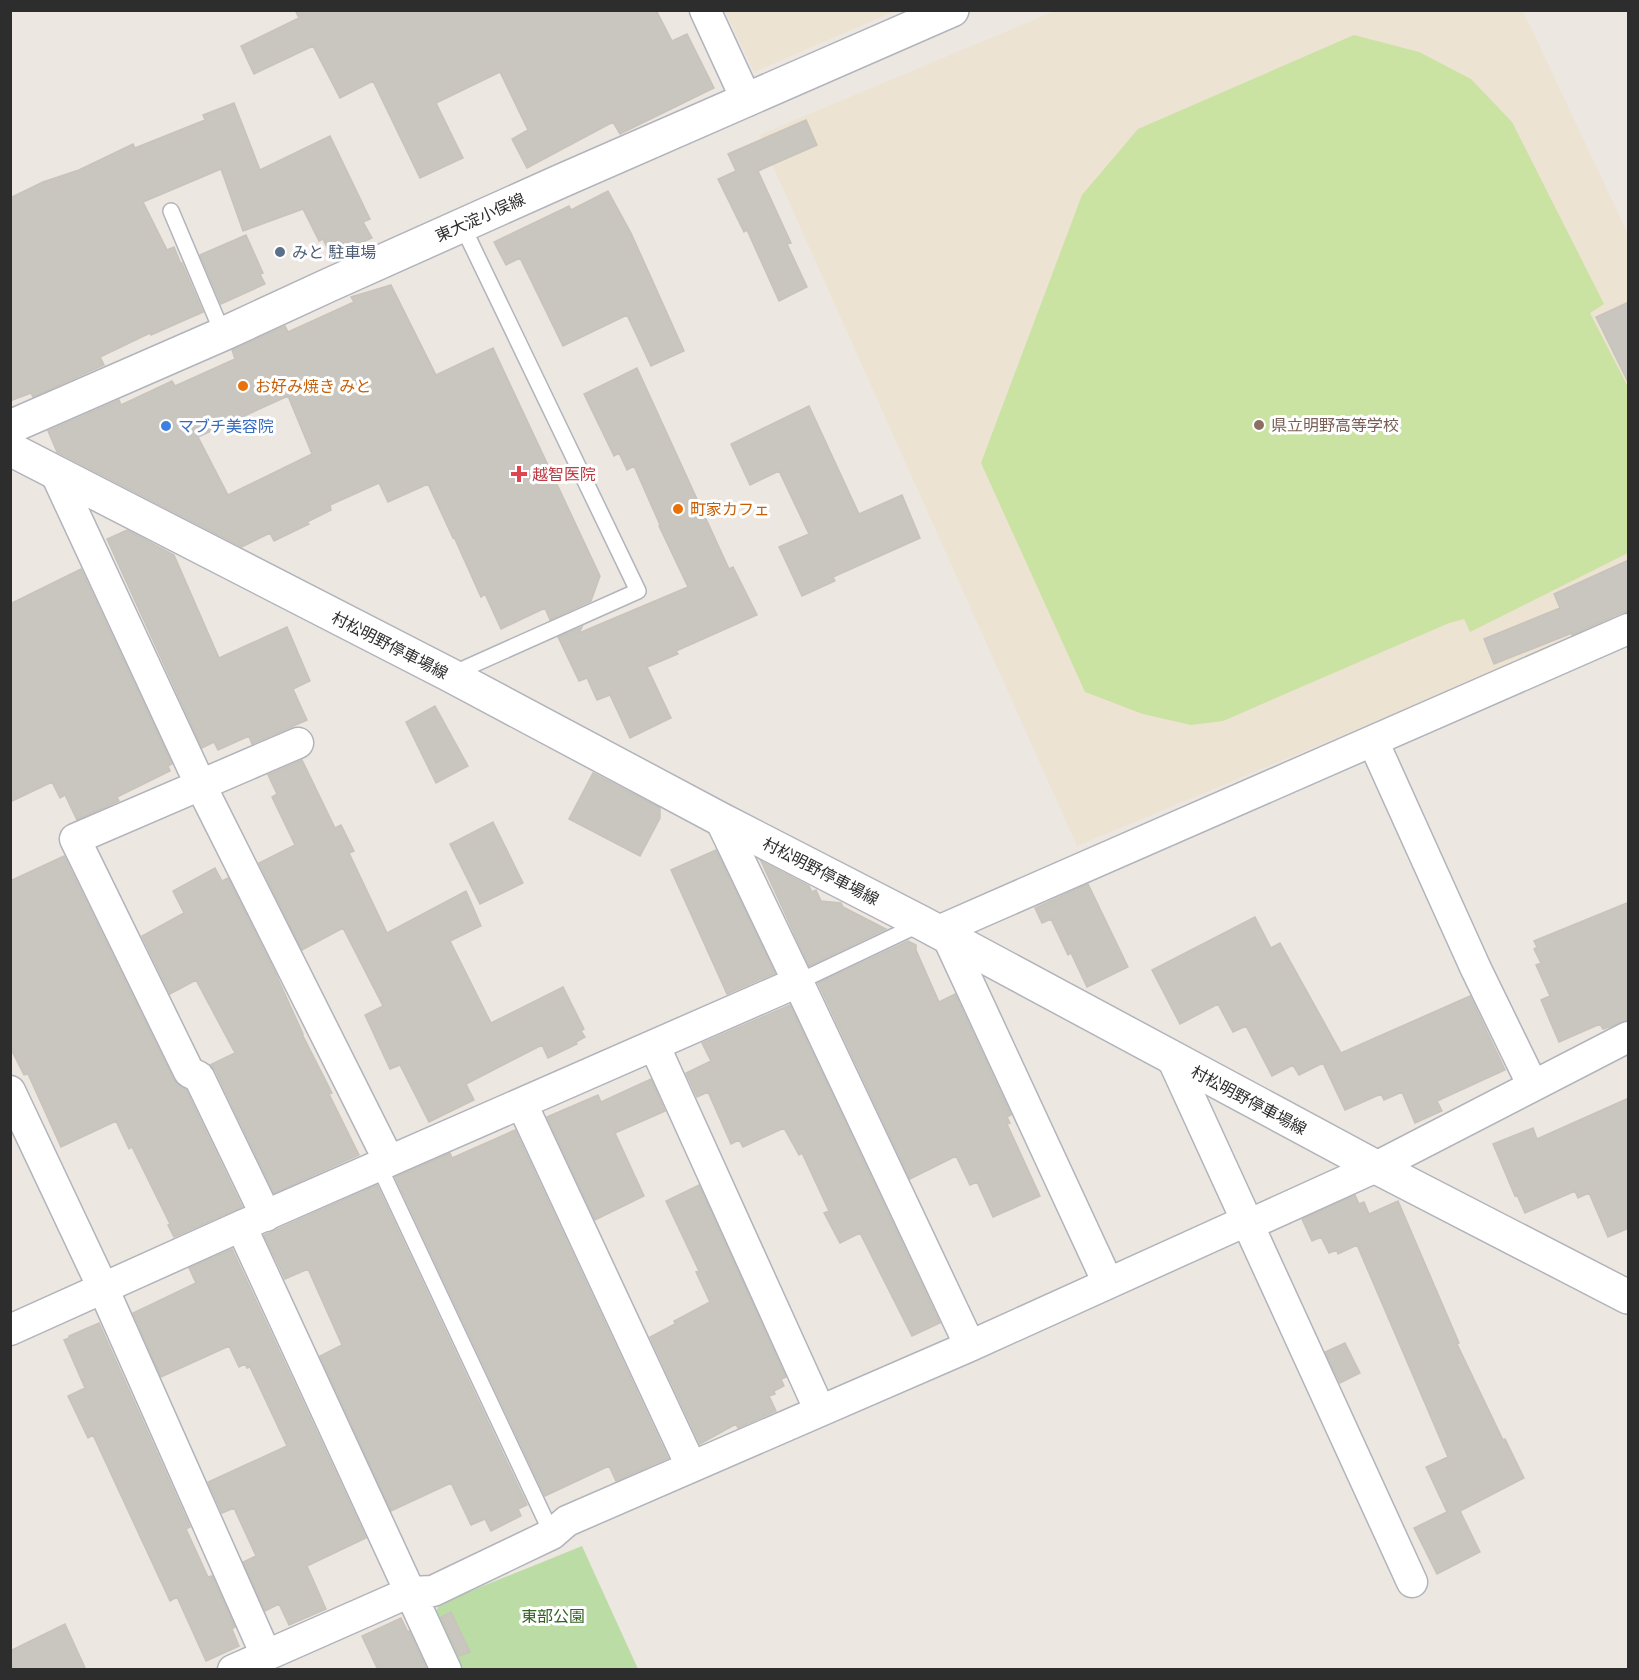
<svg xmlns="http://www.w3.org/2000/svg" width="1639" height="1680" font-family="Quicksand,'Noto Sans JP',sans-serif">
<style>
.education{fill:#ece3d3}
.green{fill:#bbdca5}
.pitch{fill:#cae2a2}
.building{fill:#c9c5bf;stroke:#c8c3bb;stroke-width:1.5;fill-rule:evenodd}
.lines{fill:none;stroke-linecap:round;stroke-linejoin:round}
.service-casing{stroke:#b2b4bb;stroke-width:18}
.minor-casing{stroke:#b2b4bb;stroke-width:33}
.secondary-casing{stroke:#b2b4bb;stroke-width:36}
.service{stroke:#fff;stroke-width:15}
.minor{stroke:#fff;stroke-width:30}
.secondary{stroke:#fff;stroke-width:33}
.service-dot{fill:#5c6f8a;stroke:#fff;stroke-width:2}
.food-dot{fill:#e8710a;stroke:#fff;stroke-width:2}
.education-dot{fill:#8d6e63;stroke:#fff;stroke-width:2}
.shop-dot{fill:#3f7fe0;stroke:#fff;stroke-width:2}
.health-dot{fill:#e0444e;stroke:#fff;stroke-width:2}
.labels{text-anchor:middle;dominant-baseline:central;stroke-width:6;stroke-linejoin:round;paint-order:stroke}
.street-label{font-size:16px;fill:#2d2d2d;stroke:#fff}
.service-label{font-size:16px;fill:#4e5e75;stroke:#fff;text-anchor:start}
.food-label{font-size:16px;fill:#c56008;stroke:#fff;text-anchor:start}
.education-label{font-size:16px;fill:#785e54;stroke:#fff;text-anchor:start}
.shop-label{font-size:16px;fill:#366cbe;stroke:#fff;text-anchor:start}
.health-label{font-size:16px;fill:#be3a42;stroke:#fff;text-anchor:start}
.park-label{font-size:16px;fill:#346324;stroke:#fff}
</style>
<rect width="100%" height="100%" fill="#ede7e1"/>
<path class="education" d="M725 11H895L754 72Z
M1055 11H1523L1628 234V616L1077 846 759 135Z"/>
<path class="green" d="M582 1546 638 1669H456L432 1617 441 1603Z"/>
<path class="pitch" d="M1354 35 1419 52 1471 79 1512 122 1604 304 1590 313 1628 387V553L1470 632 1464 619 1449 623 1223 721 1191 725 1143 714 1085 692 981 463 1082 195 1138 129Z"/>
<path class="building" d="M295 10H656L672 41 687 34 714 88 620 134 613 122 527 168 512 139 528 130 500 72 436 103 463 158 420 178 373 81 340 98 313 46 254 74 241 46 299 18Z
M234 103 260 170 330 136 370 219 363 222 372 238 331 256 323 239 319 241 303 209 243 231 221 169 143 202 167 250 174 247 181 264 182 263 203 312 151 335 150 333 100 357 104 365 33 397 31 393 10 401V198L43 182 79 170 133 144 135 148 205 120 203 115Z
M806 120 817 145 758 171 791 243 787 244 807 287 779 301 747 230 744 232 718 179 736 171 728 154Z
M608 191 631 233 684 351 651 366 627 315 563 346 520 258 506 265 494 242 569 206 571 210Z
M246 235 263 273 260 274 265 284 221 304 200 255Z
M391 285 436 375 493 348 600 576 591 601 550 620 545 608 501 629 485 594 481 597 454 537 453 538 428 484 388 502 379 483 330 505 331 510 307 522 309 524 274 541 270 533 242 547 57 452 48 431 119 400 121 405 172 381 175 386 235 359 232 350 285 326 288 332 354 302 351 297ZM288 396 312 454 228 495 198 437Z
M1629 302V384L1596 317Z
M637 368 729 569 733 567 757 615 676 651 678 654 647 667 671 718 630 738 610 695 597 700 587 678 579 681 558 637 582 627 579 633 688 587 659 526 660 525 634 466 627 470 619 453 614 456 584 394Z
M809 406 859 514 902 495 920 538 833 577 835 581 802 596 779 547 809 534 779 471 750 485 731 444Z
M127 530 174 555 219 658 287 627 310 681 293 689 307 720 252 744 249 736 218 750 214 742 202 748 107 539Z
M1629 560V612L1621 613 1572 635V633L1494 664 1484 639 1560 608 1554 594Z
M81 569 172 764 168 766 170 771 117 797 119 801 77 820 65 795 60 798 52 782 10 802V604Z
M435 706 468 766 436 783 406 722Z
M302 760 335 828 341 825 354 851 349 853 387 933 466 891 481 926 450 941 491 1023 563 987 584 1029 581 1031 585 1037 576 1042 577 1044 548 1058 542 1045 466 1084 474 1100 429 1122 400 1065 390 1069 365 1015 383 1006 343 928 302 950 259 863 295 845 272 797 277 794 268 775Z
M593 773 660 808V818L640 856 569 819Z
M493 822 523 883 480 904 450 844Z
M716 850 775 973 727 994 671 870Z
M64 856 174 1080 186 1090 242 1207 174 1237 168 1225 170 1224 132 1147 129 1149 116 1121 61 1147 28 1074 24 1075 10 1047V881Z
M761 861 809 886 812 892 816 890 821 901 841 903 843 907 886 929 809 966Z
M215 868 222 881 228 878 274 970 303 1034H302L332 1093 329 1094 359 1155 274 1193 215 1070 210 1065 235 1053 196 980 170 994 142 936 184 913 173 891Z
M1088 884 1128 967 1087 987 1071 953 1068 955 1051 919 1042 923 1035 908Z
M1629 902V1020L1603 1029 1600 1024 1559 1042 1541 1000 1550 996 1536 965 1541 963 1534 949 1537 947 1534 941Z
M1255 917 1271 948 1280 943 1341 1053 1470 996 1505 1070 1437 1101 1442 1111 1415 1123 1402 1092 1384 1100 1381 1094 1345 1110 1323 1063 1299 1075 1293 1065 1272 1076 1246 1026 1233 1032 1218 1004 1180 1024 1152 970Z
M908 941 916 945V950L939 1002 955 994 1011 1115 1007 1117 1010 1123 1007 1124 1040 1196 993 1217 977 1182 970 1185 956 1156 910 1179 818 983Z
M790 1005 940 1323 912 1336 860 1233 840 1243 824 1213 829 1211 802 1153 799 1155 784 1128 743 1147 739 1140 731 1144 708 1092 697 1097 686 1073 711 1061 702 1043Z
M651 1079 665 1111 615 1133 644 1196 595 1220 547 1117 598 1095 601 1102Z
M1629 1098V1228L1608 1237 1589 1193 1578 1198 1575 1191 1525 1213 1517 1195 1515 1196 1493 1144 1533 1128 1537 1139Z
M515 1130 668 1458 616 1481 609 1466 545 1496 395 1177 450 1153 452 1158Z
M377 1185 527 1505 518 1509 521 1516 491 1531 485 1519 471 1525 451 1483 391 1511 320 1356 342 1345 308 1269 285 1279 264 1235Z
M699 1185 786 1377 781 1379 784 1386 774 1391 775 1394 769 1396 776 1411 738 1428 736 1424 700 1444 650 1337 675 1324 674 1321 710 1302 696 1272 699 1271 666 1201Z
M1355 1195 1359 1204 1364 1202 1369 1214 1398 1201 1459 1343 1457 1344 1503 1440 1505 1439 1524 1478 1460 1511 1480 1552 1437 1574 1414 1528 1447 1512 1426 1467 1448 1457 1357 1245 1338 1254 1337 1250 1329 1253 1321 1237 1312 1241 1302 1219Z
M232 1249 366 1538 307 1566 326 1609 289 1625 279 1604 265 1611 243 1562 256 1556 234 1508 222 1513 208 1482 287 1446 250 1367 247 1368 245 1364 239 1367 229 1346 161 1377 133 1313 196 1283 189 1268Z
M99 1323 190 1527 186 1529 208 1577 212 1576 235 1627 232 1629 239 1646 206 1661 177 1597 170 1601 93 1435 88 1438 68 1396 85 1388 64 1340 69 1338V1336Z
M1345 1343 1360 1373 1340 1383 1325 1352Z
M451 1612 470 1652 459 1656 441 1617Z
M401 1618 408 1632 409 1631 427 1670H378L362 1636Z
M65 1624 86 1670H10V1651Z"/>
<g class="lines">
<defs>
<path id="service" d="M171 211 223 334
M450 675 638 591 462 225
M798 982 920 924
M379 1166 552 1534"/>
<path id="minor" d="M705 10 747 101
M55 472 201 786 389 1161
M1373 741 1476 969 1533 1086
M936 932 1628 629
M948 938 1108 1283
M798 982 970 1346
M655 1047 820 1411
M1172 1058 1412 1582
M10 1091 103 1288 266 1655
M522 1104 691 1466
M266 1216 199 1077 189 1072 75 839 298 743
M1248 1225 1376 1167 1628 1037
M241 1226 446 1670
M10 1330 241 1226 798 982 720 819
M233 1670 410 1592 433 1591 552 1534 567 1521 970 1346 1246 1221"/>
<path id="secondary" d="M10 427 223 334 329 285 561 181 952 10
M10 449 450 675 720 819 922 923 1376 1167 1628 1297"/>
</defs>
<use href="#service" class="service-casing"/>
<use href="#minor" class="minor-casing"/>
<use href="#secondary" class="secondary-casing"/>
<use href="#service" class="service"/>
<use href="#minor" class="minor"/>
<use href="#secondary" class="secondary"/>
</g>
<circle class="service-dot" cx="280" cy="252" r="6"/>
<g class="food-dot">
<circle cx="243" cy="386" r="6"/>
<circle cx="678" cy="509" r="6"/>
</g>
<circle class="education-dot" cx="1259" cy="425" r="6"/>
<circle class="shop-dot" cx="166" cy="426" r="6"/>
<path class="health-dot" d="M516 465h6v6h6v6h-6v6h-6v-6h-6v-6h6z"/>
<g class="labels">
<g class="street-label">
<text transform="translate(480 217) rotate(-24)">東大淀小俣線</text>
<text transform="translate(390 645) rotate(27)">村松明野停車場線</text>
<text transform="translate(821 871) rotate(27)">村松明野停車場線</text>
<text transform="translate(1249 1100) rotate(28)">村松明野停車場線</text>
</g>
<g class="service-label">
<text x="292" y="252">みと 駐車場</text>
</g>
<g class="food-label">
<text x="255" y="386">お好み焼き みと</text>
<text x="690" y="509">町家カフェ</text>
</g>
<g class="education-label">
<text x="1271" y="425">県立明野高等学校</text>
</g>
<g class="shop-label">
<text x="178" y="426">マブチ美容院</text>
</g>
<g class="health-label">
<text x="532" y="474">越智医院</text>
</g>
<g class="park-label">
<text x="553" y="1616">東部公園</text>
</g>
</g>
<rect width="1639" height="1680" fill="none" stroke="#2d2d2d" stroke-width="24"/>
</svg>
